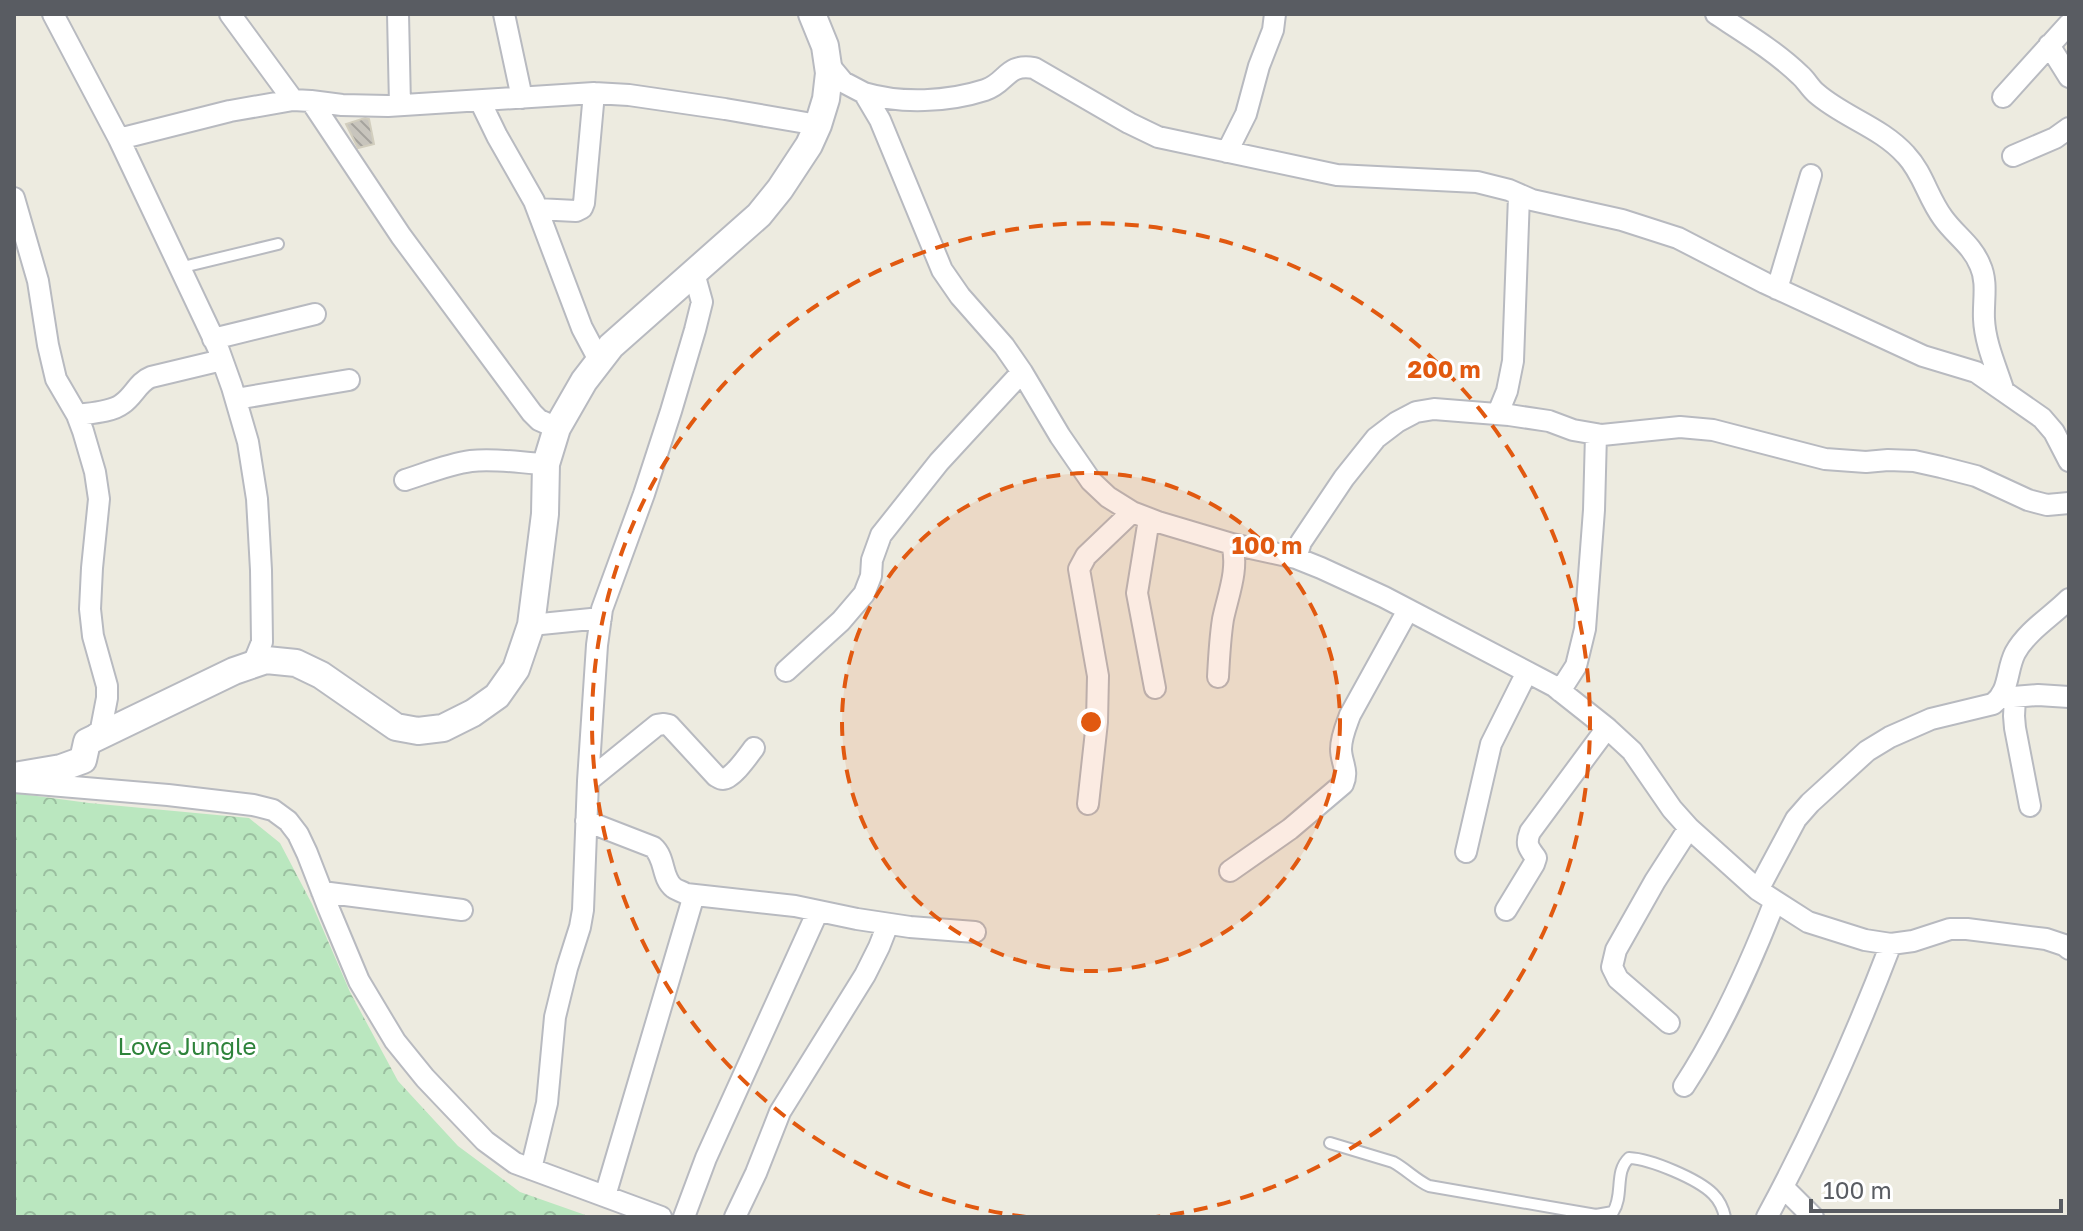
<svg xmlns="http://www.w3.org/2000/svg" width="2083" height="1231" font-family="'Golos Text',sans-serif">
<style>
.forest{fill:url(#forest-crowns)}
.building{fill:url(#building-back-hatch);stroke:#d2cebe;stroke-width:2}
.lines{fill:none;stroke-linecap:round;stroke-linejoin:round}
.service-casing{stroke:#b8bac0;stroke-width:14}
.minor-casing{stroke:#b8bac0;stroke-width:24}
.tertiary-casing{stroke:#b8bac0;stroke-width:30}
.service{stroke:#fff;stroke-width:10}
.minor{stroke:#fff;stroke-width:20}
.tertiary{stroke:#fff;stroke-width:26}
.ring{fill:none;stroke:#e15910;stroke-width:4;stroke-dasharray:14 10}
.labels{text-anchor:middle;dominant-baseline:central;stroke-width:6;stroke-linejoin:round;paint-order:stroke}
.park-label{font-size:24px;fill:#2e833b;stroke:#fff}
.centre{fill:#e15910;stroke:#fff;stroke-width:4}
.ring-label{font-size:24px;text-anchor:middle;font-weight:bold;fill:#e15910;stroke:#fff;stroke-width:6;stroke-linejoin:round;paint-order:stroke}
</style>
<defs>
<pattern id="forest-crowns" width="20" height="18" patternUnits="userSpaceOnUse" patternTransform="scale(2)"><rect width="20" height="18" fill="#bae7bf"/><path d="M2 6a3 3 0 1 1 6 0M12 15a3 3 0 1 1 6 0" fill="none" stroke="#9abe9f"/></pattern>
<pattern id="building-back-hatch" width="6" height="6" patternUnits="userSpaceOnUse" patternTransform="scale(2)"><rect width="6" height="6" fill="#c8c5bd"/><path d="M-1 5l2 2M0 0l6 6M5-1l2 2" fill="none" stroke="#a5a39d"/></pattern>
</defs>
<rect width="100%" height="100%" fill="#edebe0"/>
<path class="forest" d="M14 793 89 803 249 818 280 843 312 904 350 992 398 1081 458 1146 520 1192 591 1217H14Z"/>
<path class="building" d="M365 118 369 119 374 144 358 148 346 124Z"/>
<g class="lines">
<defs>
<path id="service" d="M179 268 278 244
M1330 1143 1393 1162C1406 1169 1416 1180 1429 1186L1596 1215 1613 1212C1624 1195 1614 1172 1629 1158 1651 1159 1698 1179 1713 1194 1720 1201 1723 1208 1725 1217"/>
<path id="minor" d="M53 14 119 139 218 348 232 387 248 442 257 499 261 570 262 642 253 664
M230 14 293 100 311 101 401 236 532 413 539 420 557 428
M398 14 400 105
M504 14 522 98
M1716 14C1745 33 1775 51 1800 75 1806 80 1810 88 1816 93 1843 117 1881 127 1906 155 1923 173 1928 198 1943 218 1955 235 1972 245 1980 265 1988 282 1983 301 1984 319 1985 343 1996 367 2003 389
M2049 45 2069 77
M828 64 843 82 864 93 880 120 942 270 960 296 1004 346 1022 372 1060 436 1091 481 1108 497 1132 512 1158 522 1232 544 1296 558 1321 568 1384 597 1554 686 1607 728 1632 751 1672 809 1689 828 1758 890 1808 922 1865 940 1891 944 1913 941 1950 929H1967L2046 939 2064 945 2069 949
M864 93C901 104 948 102 985 90 1007 83 1006 63 1034 68L1129 123 1158 137 1337 175 1477 182 1509 190 1532 200 1622 220 1678 238 1765 283 1923 356 1976 372 2042 418 2054 432 2069 461
M2003 97 2069 24
M311 101 342 105 388 106 594 93 629 95 725 109 818 125
M480 101 497 136 534 201 582 328 599 360
M119 139 230 111 293 100
M1227 152 1246 114 1259 66 1273 30 1275 14
M2013 156 2055 138 2069 128
M14 198 38 281 48 345 56 379 77 415 83 431 95 472 99 499 92 568 90 609 93 636 107 686V698L101 729 90 740
M537 209 576 211 582 208 584 203 594 93
M1777 289 1811 175
M213 339 315 314
M236 399 349 380
M1498 413 1507 391 1513 361 1519 196
M77 415C91 413 112 412 122 404 134 396 138 382 151 377L222 360
M405 480C427 473 449 464 471 461 495 458 522 463 546 464
M1149 519 1137 593 1155 688
M1296 558 1301 542 1344 478 1376 438 1397 422 1416 412 1434 409 1509 415 1549 421 1573 430 1602 435 1680 427 1713 430 1825 459 1866 462 1888 460 1914 461 1941 467 1976 476 2028 500 2047 505 2069 503
M531 625 601 618
M786 671 841 621 864 594 871 576 872 560 881 535 939 462 1022 372
M1218 677C1219 657 1220 638 1223 619 1228 595 1239 569 1232 544
M1560 691 1576 666 1585 629 1594 510 1596 434
M2015 697 2014 716 2015 728 2030 806
M2001 698 2038 695 2069 697
M588 781 657 725 664 724 669 725 716 776C718 777 720 779 723 779 732 779 748 756 754 748
M14 782 168 795 253 805 273 810 288 821 298 834 307 853 328 907 359 981 395 1041 425 1078 485 1141 515 1163 661 1217
M1088 804 1097 722 1098 676 1079 569 1086 556 1132 512
M586 821 653 847C666 858 661 878 674 888 675 889 685 893 686 894L795 906 857 919 910 927 975 932
M1466 852 1491 744 1527 672
M1230 871 1290 829 1343 784C1349 771 1341 762 1341 749 1341 737 1346 726 1350 715L1408 610
M1758 890 1796 819 1810 803 1867 751 1890 737 1931 719 1993 704C2010 691 2006 671 2015 653 2027 631 2052 616 2069 599
M322 892 462 910
M1506 910 1534 864 1536 858C1529 848 1525 845 1530 832L1607 728
M1669 1023 1618 979 1612 967 1616 950 1655 881 1689 828
M1684 1086C1722 1028 1750 965 1775 901
M531 1169 547 1103 555 1017 567 968 580 927 583 910 588 781 597 645 602 609 644 494 671 411 695 330 702 302 694 273
M1783 1187 1813 1217
M605 1196 694 895
M684 1217 706 1158 818 911
M735 1217 756 1173 780 1112 865 975 879 947 888 924
M1767 1217C1815 1128 1855 1038 1891 944"/>
<path id="tertiary" d="M14 776 61 768 83 760 87 742 234 671 266 660 296 663 321 675 396 727 418 731 443 728 473 713 497 696 516 669 531 625 545 514 546 464 557 428 584 381 611 346 759 215 780 189 809 145 818 125 826 99 829 73 825 46 812 14"/>
</defs>
<use href="#service" class="service-casing"/>
<use href="#minor" class="minor-casing"/>
<use href="#tertiary" class="tertiary-casing"/>
<use href="#service" class="service"/>
<use href="#minor" class="minor"/>
<use href="#tertiary" class="tertiary"/>
</g>
<circle cx="1091" cy="722" r="249" fill="#e15910" fill-opacity=".12"/>
<g class="ring">
<circle cx="1091" cy="722" r="249"/>
<path d="M1026 1217A499 499 0 1 1 1156 1217"/>
</g>
<g class="labels">
<g class="park-label">
<text x="187" y="1045">Love Jungle</text>
</g>
</g>
<circle cx="1091" cy="722" r="12" class="centre"/>
<g class="ring-label">
<text x="1444" y="378">200 m</text>
<text x="1267" y="554">100 m</text>
</g>
<rect width="2083" height="1231" fill="none" stroke="#595c62" stroke-width="32"/>
<path d="M1811 1199v12h250v-12" fill="none" stroke="#595c62" stroke-width="4"/>
<text x="1823" y="1199" font-size="24" fill="#595c62" stroke="#ffffff" stroke-width="6" paint-order="stroke">100 m</text>
</svg>
